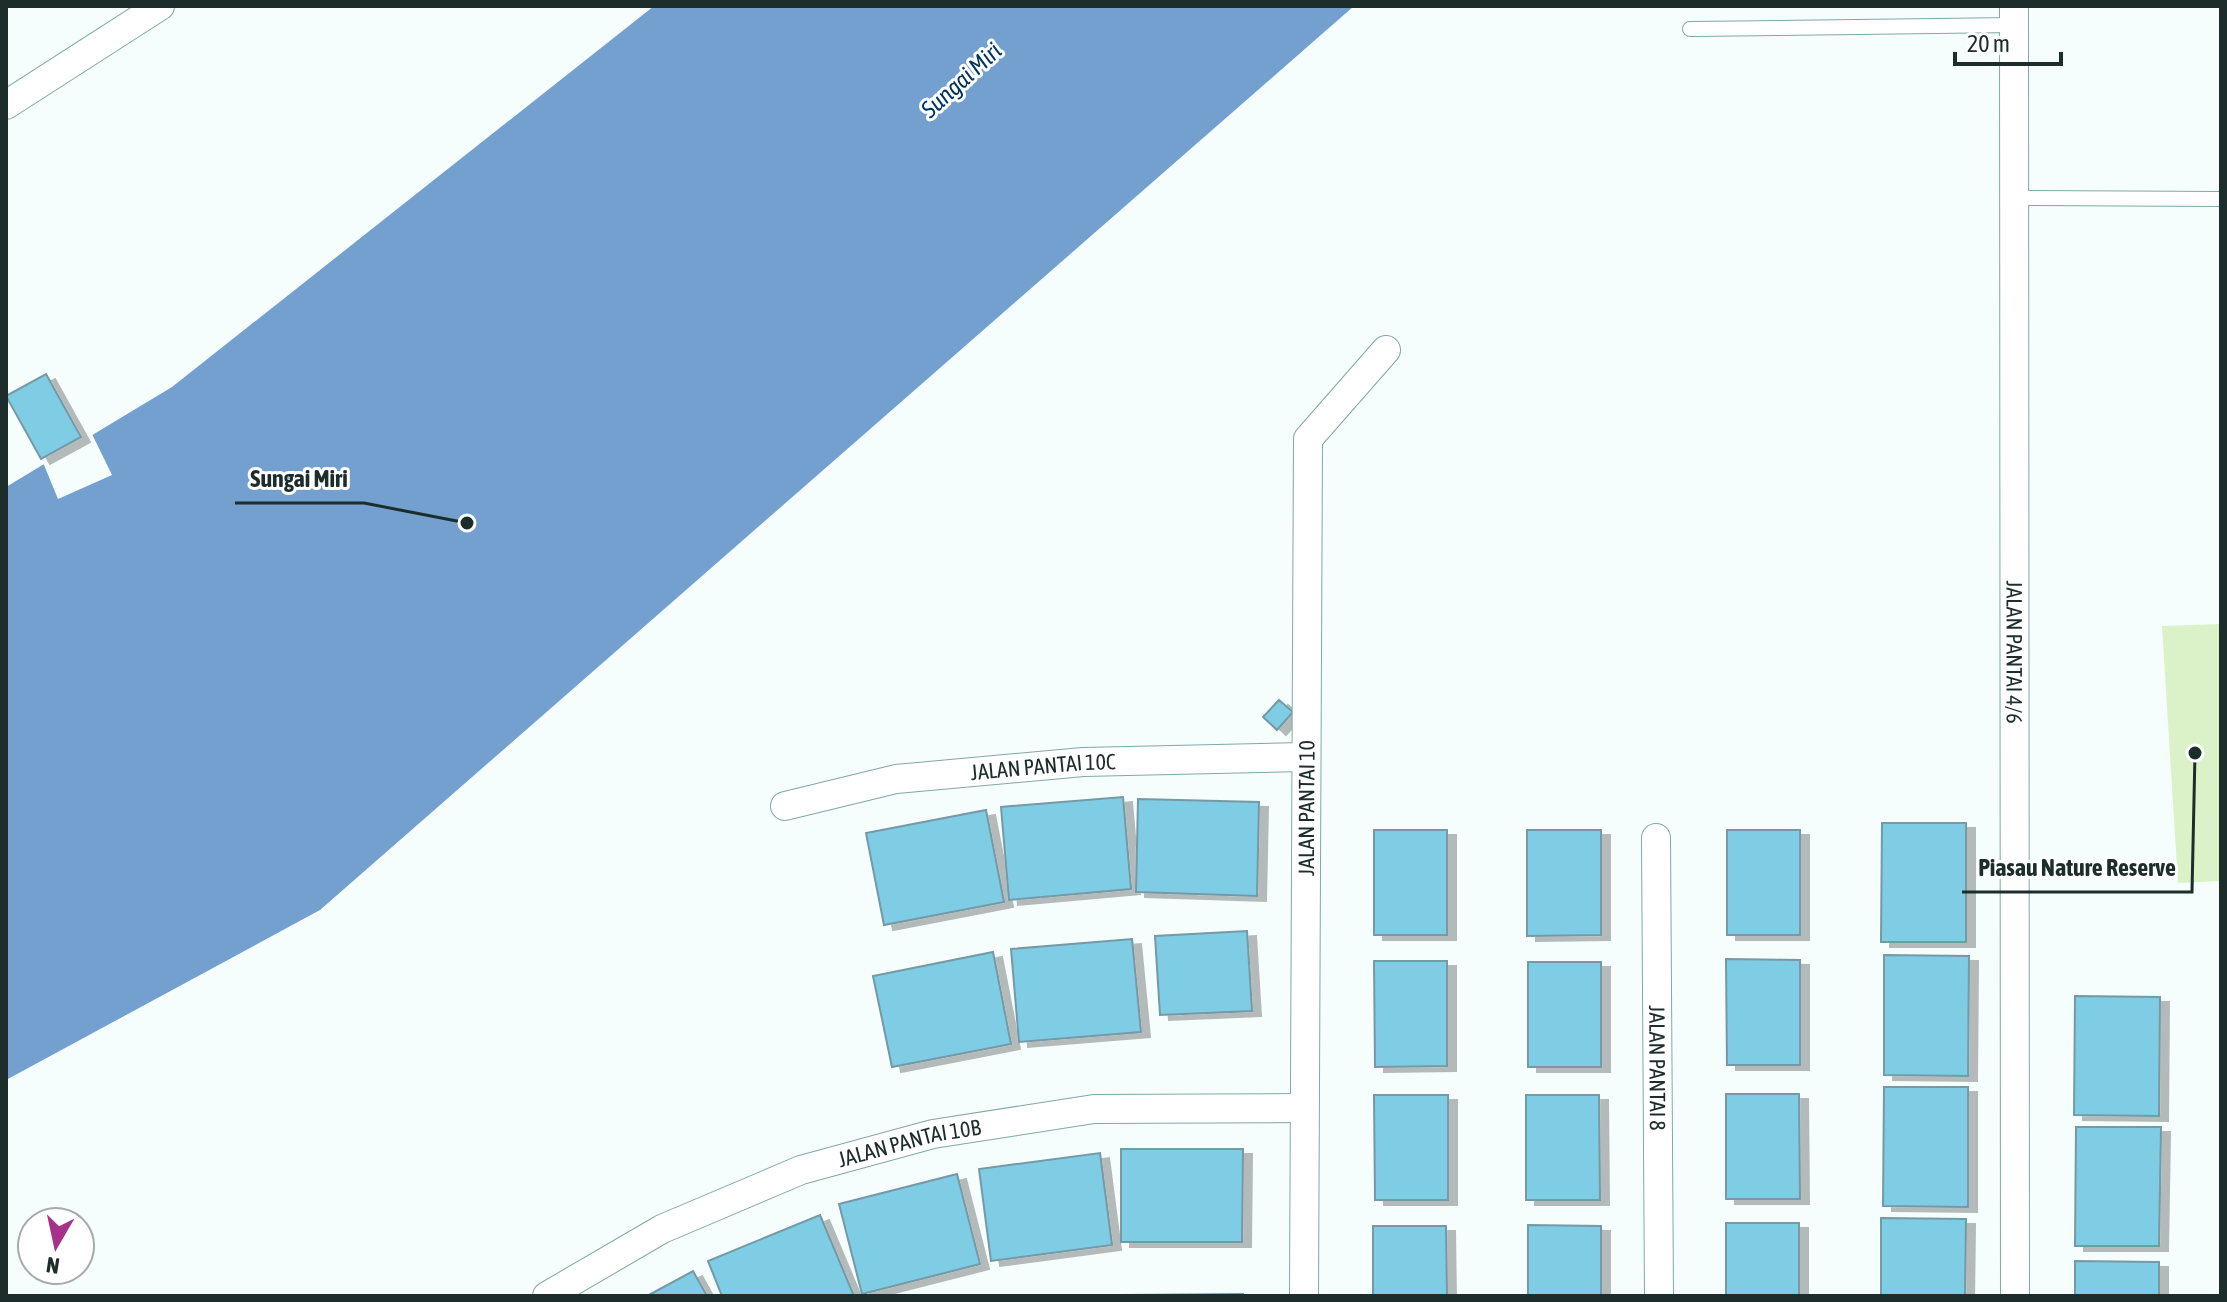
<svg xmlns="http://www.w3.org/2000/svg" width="2227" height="1302" font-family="'Asap Condensed',sans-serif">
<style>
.green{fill:#dbf2c8}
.water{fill:#73a0ce}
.pier{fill:#f5fdfd}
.building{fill:#7fcce5;stroke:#7599a5;stroke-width:2;filter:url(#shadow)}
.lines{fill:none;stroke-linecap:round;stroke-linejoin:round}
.lane-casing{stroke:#80a8a5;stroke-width:16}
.street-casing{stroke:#80a8a5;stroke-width:30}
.lane{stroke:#fff;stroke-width:14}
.street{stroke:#fff;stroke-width:28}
.labels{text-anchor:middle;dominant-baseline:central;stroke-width:6;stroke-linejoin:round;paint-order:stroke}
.street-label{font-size:22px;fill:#1d2d2b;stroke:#fff}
.water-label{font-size:24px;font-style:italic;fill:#00345f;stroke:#fff}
.leader{fill:none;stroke:#1d2d2b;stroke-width:3}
.callout-dot{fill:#1d2d2b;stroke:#fff;stroke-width:3}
.callout-label{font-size:24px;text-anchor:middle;font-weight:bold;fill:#1d2d2b;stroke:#fff;stroke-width:6;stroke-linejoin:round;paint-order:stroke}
</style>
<defs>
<filter id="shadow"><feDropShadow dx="9" dy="5" stdDeviation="0" flood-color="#0004"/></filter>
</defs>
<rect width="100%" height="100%" fill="#f5fdfd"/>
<path class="green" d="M2221 624V881L2178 883 2162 626Z"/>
<path class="water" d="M654 6H1354L320 910 6 1080V487L172 387Z"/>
<path class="pier" d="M91 432 112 475 58 499 42 460Z"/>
<path class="building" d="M46 374 81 437 41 459 6 396Z
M1279 700 1293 712 1277 730 1263 717Z
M1123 797 1131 889 1009 900 1001 807Z
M1138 799 1259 802 1257 896 1136 892Z
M986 810 1004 902 884 925 866 833Z
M1882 823H1966V942H1881Z
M1374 830H1447V935H1374Z
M1527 830H1601V935L1527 936Z
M1727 830H1800V935H1727Z
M1247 931 1252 1011 1160 1015 1155 936Z
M1132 939 1141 1032 1019 1042 1011 949Z
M993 952 1011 1044 892 1067 873 976Z
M1884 955 1969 956 1968 1076 1884 1075Z
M1726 959 1800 960V1065H1727Z
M1374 961H1447V1066L1375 1067Z
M1528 962H1601V1067H1528Z
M2075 996 2160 997 2159 1116 2074 1115Z
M1884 1087H1968V1207L1883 1206Z
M1726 1094H1799L1800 1199H1726Z
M1374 1095H1448V1200H1375Z
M1526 1095H1599L1600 1200H1526Z
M2076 1127H2161L2159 1246H2075Z
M1121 1149H1243L1242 1242H1121Z
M1100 1153 1112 1245 991 1261 979 1169Z
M957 1174 980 1264 862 1294 839 1204Z
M820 1215 854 1296H722L708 1261Z
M1881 1218 1966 1219 1965 1296H1881Z
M1726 1223H1799V1296H1726Z
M1528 1225 1601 1226V1296H1528Z
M1373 1226H1446L1447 1296H1373Z
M2075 1261 2159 1262V1296H2075Z
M693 1271 707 1296H647Z
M1243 1294V1296H1121V1295Z"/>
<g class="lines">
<defs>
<path id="lane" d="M1690 29 2014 25
M2014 198 2221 199"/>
<g id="street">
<path id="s1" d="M2014 6 2015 1296"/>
<path d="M6 105 160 6"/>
<path id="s2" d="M785 806 896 779 1083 762 1305 757"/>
<path id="s3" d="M1656 838 1659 1296"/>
<path id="s4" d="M547 1296 662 1229 801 1170 933 1134 1094 1109 1303 1108"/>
<path id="s5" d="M1304 1296 1308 439 1386 350"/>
</g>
</defs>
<use href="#lane" class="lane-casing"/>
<use href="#street" class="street-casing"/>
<use href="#lane" class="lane"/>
<use href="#street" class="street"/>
</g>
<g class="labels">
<g class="street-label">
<text stroke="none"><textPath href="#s1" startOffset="646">JALAN PANTAI 4/6</textPath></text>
<text stroke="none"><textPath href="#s2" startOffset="262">JALAN PANTAI 10C</textPath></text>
<text stroke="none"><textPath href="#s5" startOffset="488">JALAN PANTAI 10</textPath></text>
<text stroke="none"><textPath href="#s3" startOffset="230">JALAN PANTAI 8</textPath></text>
<text stroke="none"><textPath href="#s4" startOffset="396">JALAN PANTAI 10B</textPath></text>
</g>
<g class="water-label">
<text transform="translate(961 80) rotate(-42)">Sungai Miri</text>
</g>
</g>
<path class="leader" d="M467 523L364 503H235M2195 753L2192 892H1962"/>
<g class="callout-dot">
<circle cx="467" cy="523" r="8"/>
<circle cx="2195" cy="753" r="8"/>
</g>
<g class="callout-label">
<text x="299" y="487">Sungai Miri</text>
<text x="2077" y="876">Piasau Nature Reserve</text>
</g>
<rect width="2227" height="1302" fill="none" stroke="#1d2d2b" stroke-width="16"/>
<g transform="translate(56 1246) rotate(189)"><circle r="38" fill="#ffffff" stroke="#a5abaa" stroke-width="2"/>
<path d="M0-6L14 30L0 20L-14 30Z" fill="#a6328b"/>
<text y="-12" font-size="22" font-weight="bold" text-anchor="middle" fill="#1d2d2b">N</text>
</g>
<path d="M1955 52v12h106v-12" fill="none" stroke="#1d2d2b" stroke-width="4"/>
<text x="1967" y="52" font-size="24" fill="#1d2d2b" stroke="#ffffff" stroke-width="6" paint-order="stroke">20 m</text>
</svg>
